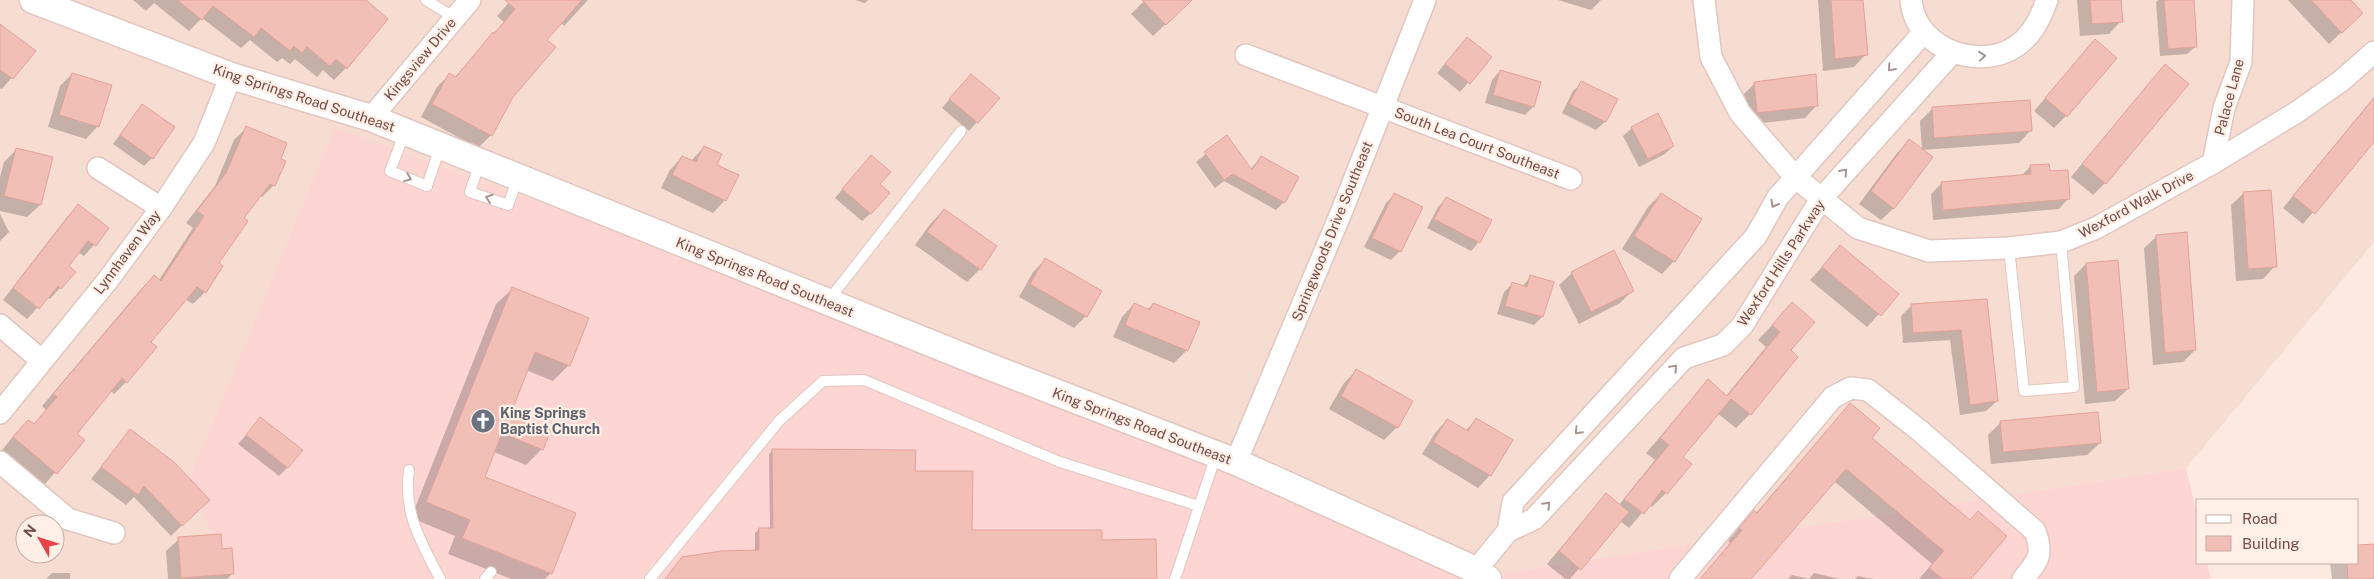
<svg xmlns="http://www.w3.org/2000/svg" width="2374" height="579" font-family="'Public Sans',sans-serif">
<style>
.residential{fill:#f6dcd1;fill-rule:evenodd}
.commercial{fill:#fdd5d3}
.shadow{fill:#0003}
.building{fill:#f2bfb7;stroke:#e4a198}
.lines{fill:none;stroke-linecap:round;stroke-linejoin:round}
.service-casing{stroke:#e2c6bf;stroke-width:12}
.minor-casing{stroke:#e2c6bf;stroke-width:24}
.tertiary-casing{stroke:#e2c6bf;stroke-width:29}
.service{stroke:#fff;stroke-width:10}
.minor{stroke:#fff;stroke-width:21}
.tertiary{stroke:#fff;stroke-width:26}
.oneway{stroke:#ab9391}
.labels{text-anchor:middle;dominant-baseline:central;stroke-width:4.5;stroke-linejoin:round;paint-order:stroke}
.street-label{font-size:14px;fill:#734b47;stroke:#ffefe6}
.worship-label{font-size:14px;font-weight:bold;fill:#5b616d;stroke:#ffefe6;text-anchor:start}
</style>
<rect width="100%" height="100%" fill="#fceae0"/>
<path class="residential" d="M0 0H2374V242L2186 468 1485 576 188 484 235 579H0ZM25 524H55V554H25Z"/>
<path class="commercial" d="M335 128 692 258 1485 576 2186 468 2198 520V563H2207L2211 579H235L188 484Z"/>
<path class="shadow" d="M133 0H364L346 68 334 80 323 70 317 77 295 59 290 64 282 58 277 62 250 40 241 48 202 18 189 31 154 3 146 11Z
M511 0H588L564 26 561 23 546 40 491 135 478 148 421 117 437 87 450 74 455 77 504 22 497 16Z
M855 0H868L865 3Z
M1145 0H1191L1153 36 1131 14Z
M1558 0H1601L1591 10Z
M1818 0H1861L1866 54 1854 67 1823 71Z
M2077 0H2120L2121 21 2109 34 2080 36Z
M2158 0H2193L2196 46 2187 54 2160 56 2156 2Z
M2288 0H2349V25L2329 44Z
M0 26 34 51 2 89 0 88Z
M1467 38 1490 57 1460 92 1437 73Z
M2095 41 2066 116 2054 128 2034 111Z
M2165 65 2105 183 2093 195 2071 177Z
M1500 71 1533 107 1525 115 1485 103 1492 80Z
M72 74 98 126 86 139 48 127 60 86Z
M1582 83 1616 100 1605 122 1596 130 1562 113 1573 91Z
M1755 83 1817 105 1805 118 1745 125 1742 96Z
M962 84 998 98 969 131 942 108Z
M2374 97V140L2303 224 2283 208Z
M142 106 152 158 144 166 113 144Z
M1933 108 2031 130 2019 143 1922 150 1920 121Z
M246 128 279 159 274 185 262 197 260 196 243 219 217 263 222 266 205 292 193 304 185 299 149 343 126 382 114 394 111 391 76 434 83 440 44 485 2 450 16 433 33 425 46 410 42 406 142 288 154 276 159 280 193 228 186 223 215 186 234 140Z
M1632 128 1673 146 1665 154 1639 167 1623 136Z
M1227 137 1250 170 1261 157 1284 202 1276 210 1224 181 1215 188 1196 162Z
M1909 141 1894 208 1881 220 1859 204 1897 153Z
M704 147 725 200 713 213 661 188 670 170 682 157 691 161Z
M16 150 51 158 40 205 27 217 0 211V177L4 162Z
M863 165 878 185 871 213 862 221 835 198Z
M2031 166 2069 198 2059 209 1933 220 1931 194 1942 183 2021 176Z
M2244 193 2275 266 2263 279 2236 281 2231 205Z
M1661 194 1674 261 1662 274 1622 249 1648 207Z
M1394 195 1400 251 1391 260 1364 247 1386 203Z
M1447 198 1490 221 1479 242 1471 251 1427 228 1438 207Z
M78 206 108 229 84 256 78 252 68 266 60 288 50 299 47 297 27 319 3 300 67 217Z
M944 210 995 247 980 269 967 282 915 245 931 223Z
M0 214 9 232 0 241Z
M2157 236 2195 350 2183 362 2153 365 2144 248Z
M1840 247 1897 294 1867 327 1810 280Z
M1045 260 1086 316 1074 328 1019 297 1033 272Z
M2086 264 2128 389 2115 401 2085 404 2074 276Z
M1572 273 1633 290 1620 303 1579 324 1559 285Z
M1531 276 1542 317 1534 325 1497 314 1504 292 1512 284 1522 287Z
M512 289 569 365 553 381 526 370 509 413 542 449 526 465 494 452 483 478 551 573 545 579H511L448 554 455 536 411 518 496 304Z
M1986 301 1997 401 1986 411 1960 415 1950 340 1903 343 1901 316 1912 305Z
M1134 304 1147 310 1153 304 1187 350 1174 363 1113 337 1122 317Z
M1792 304 1789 351 1797 357 1750 414 1736 428 1717 413 1681 457 1666 493 1652 507 1649 505 1629 528 1620 521 1570 579H1565L1547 564 1606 494 1619 505 1655 460 1646 453 1708 381 1726 396 1766 347 1758 340Z
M1356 371 1411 401 1397 427 1384 440 1329 409 1344 383Z
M1850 404 1870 438 1969 579H1919L1932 564 1834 481 1750 579H1700L1730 543 1728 541 1742 524 1754 512 1756 513Z
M260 419 288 467 279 476 238 444Z
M1447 420 1465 431 1476 420 1490 475 1478 488 1422 454 1435 433Z
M2001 422 2100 443 2087 455 1991 464 1988 435Z
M130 431 208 500 171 536 134 497 126 505 91 479Z
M773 450 971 531 1101 541 1155 579H665L755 552V533L759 529H770L769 454Z
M179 539 220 550 233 573 227 579H168L166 551Z
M2374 545V579H2332L2330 563H2358V546Z
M52 573H70V579H46Z
M1814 573 1840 579H1788L1792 575 1809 579Z
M1858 576 1873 579H1855Z"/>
<path class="building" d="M177 0H366L388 19 347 69 336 59 330 66 307 47 302 53 294 46 290 51 261 28 254 37 213 6 202 20Z
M505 0H582L547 40 556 47 513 97 492 136 432 104 449 73 456 77 493 32 494 34 515 9Z
M1142 0H1192L1166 25Z
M1831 0H1863L1868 55 1835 59Z
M2090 0H2121L2123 22 2092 24Z
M2164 0H2194L2197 47 2168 49Z
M2311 0H2351L2363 13 2342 33Z
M0 24 36 51 13 79 0 70Z
M1467 37 1492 57 1470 84 1445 64Z
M2095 39 2117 58 2067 117 2045 98Z
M2165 64 2189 84 2106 184 2082 164Z
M1500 70 1541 82 1534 107 1493 95Z
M72 73 112 85 99 127 59 115Z
M971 74 1000 98 978 123 949 99Z
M1816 74 1818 106 1757 113 1754 82Z
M1581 81 1618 99 1606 122 1569 104Z
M2374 98V142L2315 214 2293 196Z
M2030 100 2032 131 1934 138 1932 107Z
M142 104 175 127 153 159 120 135Z
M1658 113 1674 146 1648 159 1631 127Z
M246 126 287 143 281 159 286 161 275 186 270 184 244 218 248 221 219 263 223 266 206 293 197 287 151 342 157 347 127 383 122 378 77 434 85 440 57 474 13 437 28 420 34 424 57 397 53 394 154 275 161 281 204 216 197 211 226 173Z
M1227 135 1252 170 1261 156 1299 177 1285 203 1233 174 1224 180 1204 152Z
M1909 139 1933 157 1894 209 1871 191Z
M704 146 722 154 717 165 739 175 726 201 672 175 682 156 696 162Z
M16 148 53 157 41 205 4 196Z
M871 155 891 172 880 184 890 193 871 214 842 189Z
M2049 164 2050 171 2068 170 2070 199 1943 210 1941 182 2031 174 2030 165Z
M2271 190 2277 267 2248 269 2243 192Z
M1394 193 1423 207 1401 252 1372 238Z
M1661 193 1702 219 1675 262 1634 236Z
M1446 197 1492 220 1480 243 1434 219Z
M78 204 109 228 96 246 88 241 69 266 76 272 61 289 58 286 39 309 13 288Z
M944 209 997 246 981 270 927 232Z
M2187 232 2196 350 2165 353 2156 235Z
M1840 245 1899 294 1881 316 1822 267Z
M1614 250 1634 291 1591 312 1571 272Z
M1045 258 1102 291 1087 317 1030 284Z
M2118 260 2129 389 2097 392 2086 263Z
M1530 275 1554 282 1543 317 1505 306 1512 282 1527 287Z
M512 287 589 318 570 366 535 352 511 413 551 430 543 450 502 433 485 477 576 513 552 574 462 538 470 520 426 502Z
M1987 299 1998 401 1970 405 1961 330 1913 333 1911 304Z
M1792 302 1815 322 1791 350 1798 357 1751 415 1731 399 1683 457 1692 464 1667 494 1662 490 1644 514 1624 499 1669 445 1660 438 1708 379 1727 396 1780 332 1772 325Z
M1134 303 1150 310 1153 303 1200 322 1188 351 1125 325Z
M1356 369 1413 401 1398 428 1341 396Z
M1850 403 1880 428 1872 438 1970 520 1978 511 2007 536 1971 579H1943L1929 568 1944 551 1846 469 1751 579H1700L1742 530 1739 528 1754 510 1757 513Z
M2098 412 2101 443 2003 452 2000 421Z
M260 417 303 450 288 468 246 435Z
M1476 418 1513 440 1491 476 1433 442 1447 419 1468 431Z
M130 429 174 462 210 500 182 526 144 486 138 495 101 467Z
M772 449 916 450 915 471H973L972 530H1102V540L1156 539 1157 579H665L682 557 721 551 759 550V528H773Z
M1606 493 1629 512 1581 570 1559 551Z
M221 534 222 549 232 548 234 574 181 578 178 537Z
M2374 544V579H2348L2347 563H2358V545Z"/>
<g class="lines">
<defs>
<path id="service" d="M426 0 455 18
M405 132 390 171 427 186 440 147
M480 162 470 192 508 205 518 178
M2009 248 2024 391 2074 387 2061 242
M828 301 961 131
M409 470C403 514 421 541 440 579
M485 579 491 572
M650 579 779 421 823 381 864 380 1060 462 1199 506
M1175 579 1216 455"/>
<path id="minor" d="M1704 0 1711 57 1740 113 1795 177 1858 228 1929 251 2009 248 2061 242 2096 228 2213 163 2297 112 2341 81 2374 52
M1911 0C1915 52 1988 75 2024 40 2036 28 2041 16 2047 0
M1246 55 1571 179
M371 118 470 0
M2213 163 2224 108 2241 62 2243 0
M98 168 161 208
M0 325 41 360
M0 413 108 280 161 208 204 143 231 76
M0 462 68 519 114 533
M1236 462 1341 213 1425 0
M1508 531 1513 502 1756 236 1778 197 1924 32
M1476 570 1508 531 1534 519 1684 358 1723 345 1742 326 1821 199 1952 53
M1680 579 1833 397 1851 388 1868 390 1919 430 2035 531C2044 556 2038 560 2023 579"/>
<path id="tertiary" d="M33 0 231 76 371 118 975 361 1236 462 1476 570 1488 579"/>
</defs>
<use href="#service" class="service-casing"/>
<use href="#minor" class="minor-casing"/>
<use href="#tertiary" class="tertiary-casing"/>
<use href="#service" class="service"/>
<use href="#minor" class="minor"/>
<use href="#tertiary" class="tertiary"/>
</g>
<defs><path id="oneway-chevron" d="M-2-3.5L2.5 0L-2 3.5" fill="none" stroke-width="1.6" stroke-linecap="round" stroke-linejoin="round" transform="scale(1.25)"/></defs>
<g class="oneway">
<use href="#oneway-chevron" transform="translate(1982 56) rotate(-6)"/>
<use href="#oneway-chevron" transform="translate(1891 68) rotate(131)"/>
<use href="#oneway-chevron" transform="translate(1844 172) rotate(-49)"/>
<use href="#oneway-chevron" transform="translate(408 178) rotate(22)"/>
<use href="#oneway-chevron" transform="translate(489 198) rotate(-161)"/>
<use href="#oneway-chevron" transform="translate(1774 204) rotate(120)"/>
<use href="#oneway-chevron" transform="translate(1674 368) rotate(-47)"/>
<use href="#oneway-chevron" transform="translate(1578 431) rotate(133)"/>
<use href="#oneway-chevron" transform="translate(1547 505) rotate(-47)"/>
</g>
<defs>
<symbol id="church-disc" viewBox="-11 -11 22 22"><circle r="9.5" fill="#6b7280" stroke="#ffefe6"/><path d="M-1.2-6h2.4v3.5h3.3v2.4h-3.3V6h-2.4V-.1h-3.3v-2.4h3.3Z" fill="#fff"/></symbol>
</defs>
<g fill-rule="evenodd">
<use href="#church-disc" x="469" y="407" width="28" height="28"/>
</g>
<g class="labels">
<g class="street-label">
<text transform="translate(420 59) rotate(-50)">Kingsview Drive</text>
<text transform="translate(2229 97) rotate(-75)">Palace Lane</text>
<text transform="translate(304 98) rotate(18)">King Springs Road Southeast</text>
<text transform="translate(1477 143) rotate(21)">South Lea Court Southeast</text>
<text transform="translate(2136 204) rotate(-28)">Wexford Walk Drive</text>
<text transform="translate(1332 231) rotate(-68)">Springwoods Drive Southeast</text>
<text transform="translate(127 252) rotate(-53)">Lynnhaven Way</text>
<text transform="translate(1781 263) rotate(-57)">Wexford Hills Parkway</text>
<text transform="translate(765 277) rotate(22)">King Springs Road Southeast</text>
<text transform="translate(1142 426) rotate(21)">King Springs Road Southeast</text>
</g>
<g class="worship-label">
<text x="500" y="413">King Springs<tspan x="500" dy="16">Baptist Church</tspan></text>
</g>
</g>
<rect x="2196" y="499" width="162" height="65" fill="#ffefe6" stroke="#c7ada6"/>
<rect x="2206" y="515" width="25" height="8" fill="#ffffff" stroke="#c7ada6"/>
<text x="2242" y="524" font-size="15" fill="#734b47">Road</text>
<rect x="2206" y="536" width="25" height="15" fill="#f2bfb7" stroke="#c7ada6"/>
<text x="2242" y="549" font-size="15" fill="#734b47">Building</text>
<g transform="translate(40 539) rotate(309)"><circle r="24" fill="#ffefe6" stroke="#c7ada6"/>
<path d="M0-4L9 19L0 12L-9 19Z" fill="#e84349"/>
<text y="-8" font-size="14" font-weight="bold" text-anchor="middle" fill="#734b47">N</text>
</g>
</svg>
